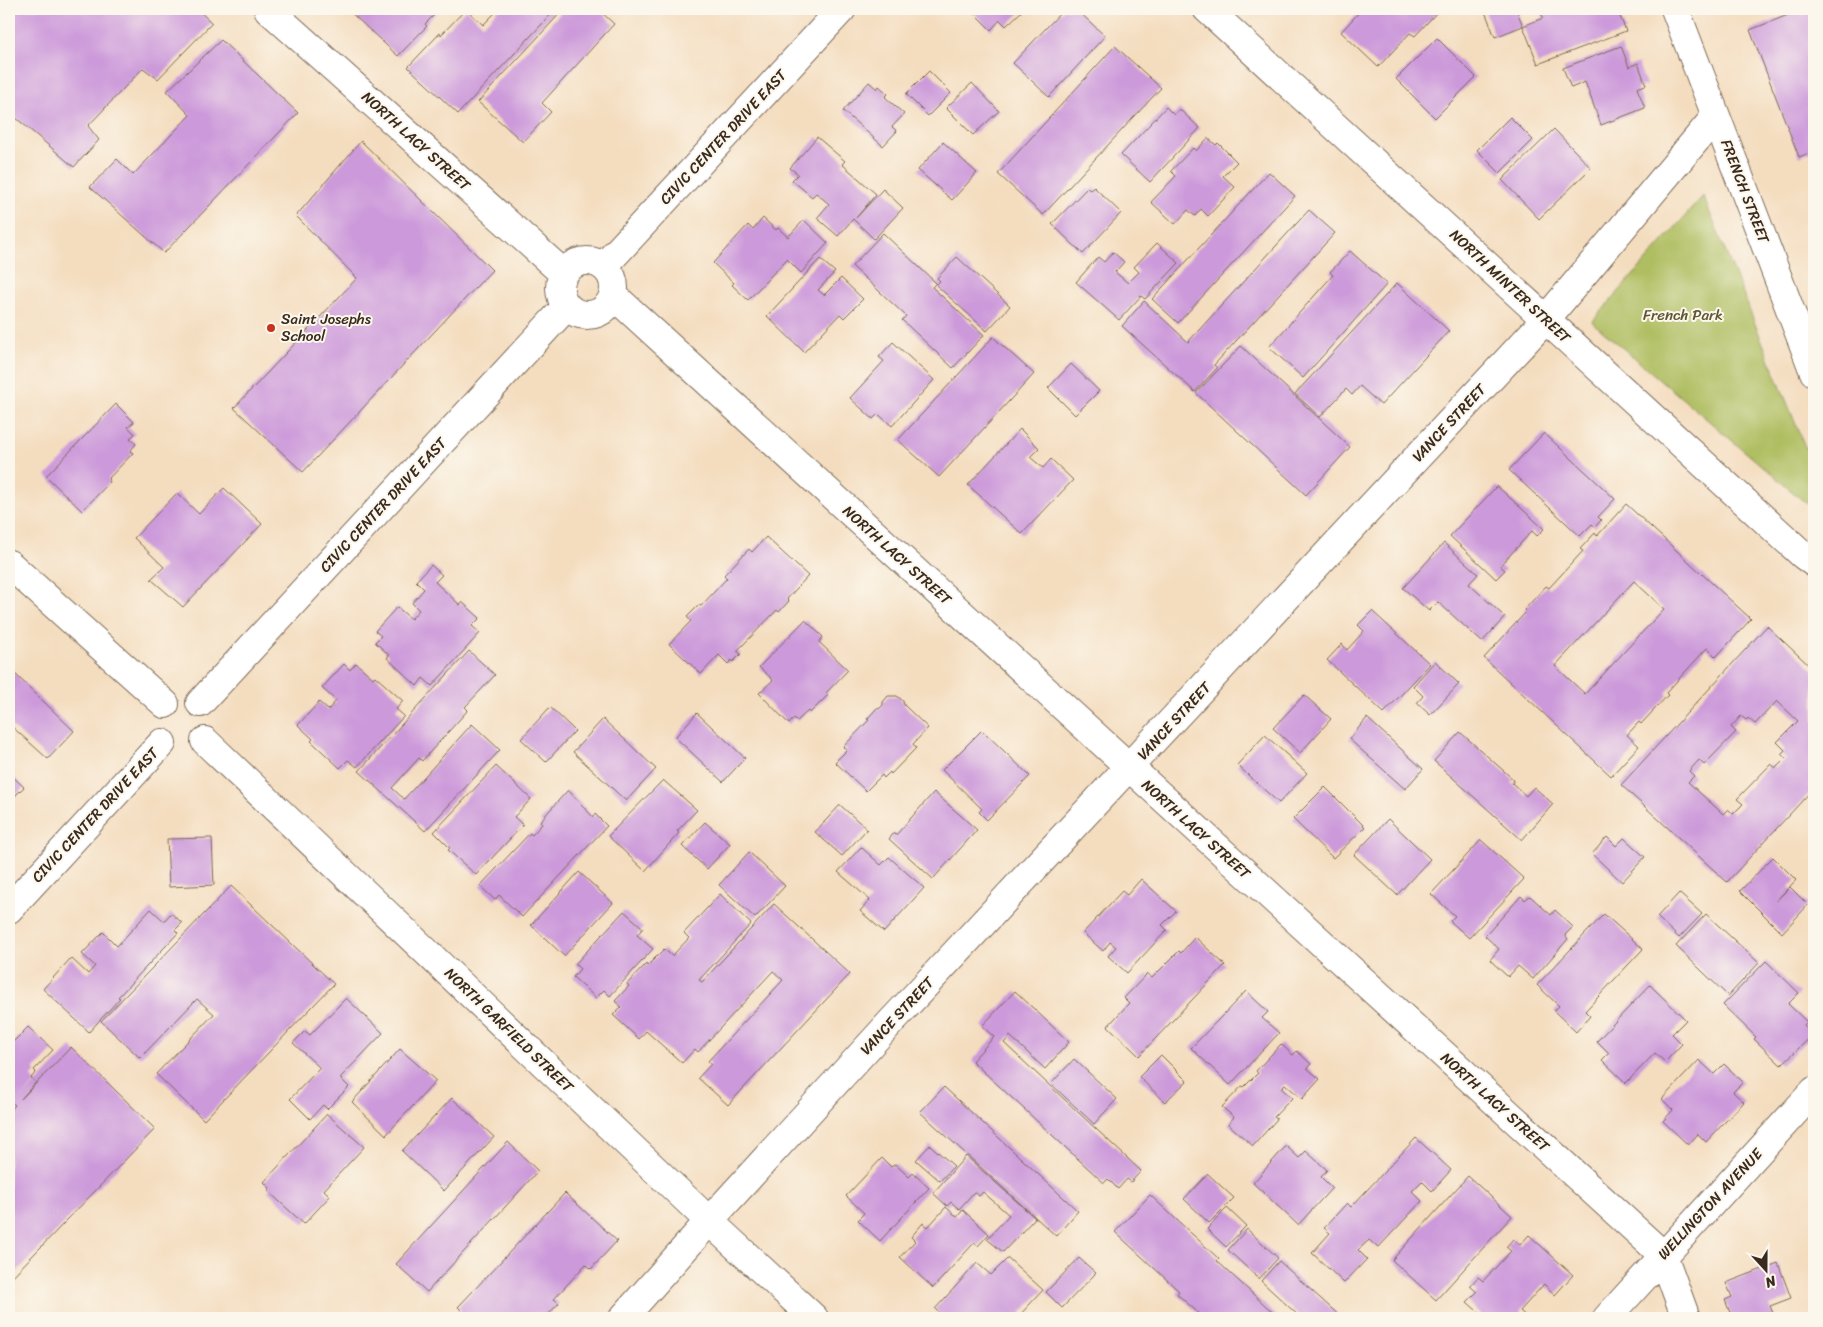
<svg xmlns="http://www.w3.org/2000/svg" width="1823" height="1327" font-family="Sriracha,sans-serif">
<style>
.green{fill:#afbe61;stroke:#757440}
.building{fill:#cc99da;fill-rule:evenodd}
.lines{fill:none;stroke-linecap:round;stroke-linejoin:round}
.minor-casing{stroke:#7c6956;stroke-width:30}
.minor{stroke:#fff;stroke-width:28}
.poi-dot{fill:#c8321e;stroke:#fbf7ec;stroke-width:2}
.labels{text-anchor:middle;dominant-baseline:central;stroke-width:4;stroke-linejoin:round;paint-order:stroke}
.street-label{font-size:15px;fill:#3b2a1e;stroke:#fbf7ec}
.park-label{font-size:15px;fill:#5e5632;stroke:#fbf7ec}
.poi-label{font-size:15px;fill:#3b2a1e;stroke:#fbf7ec;text-anchor:start}
</style>
<rect width="100%" height="100%" fill="#fbf7ec"/>
<filter id="ink" filterUnits="userSpaceOnUse"><feTurbulence type="fractalNoise" baseFrequency=".02" numOctaves="2"/><feDisplacementMap in="SourceGraphic" scale="10" xChannelSelector="R" yChannelSelector="G"/><feConvolveMatrix kernelMatrix="1 2 1 2 8 2 1 2 1" color-interpolation-filters="sRGB"/></filter>
<filter id="wash" filterUnits="userSpaceOnUse"><feTurbulence type="fractalNoise" baseFrequency=".0096" numOctaves="4" result="noise"/><feDisplacementMap in="SourceGraphic" scale="20" xChannelSelector="R" yChannelSelector="G"/><feGaussianBlur stdDeviation="1.12" result="paint"/><feColorMatrix in="noise" values="0 0 0 0 0 0 0 0 0 0 0 0 0 0 0 0 0 1.4 0 .05"/><feComposite in="paint" operator="in"/></filter>
<g filter="url(#wash)">
<rect width="100%" height="100%" fill="#f4ddbf"/>
<path class="green" d="M1703 196 1814 469V510L1592 322Z"/>
<g id="blocks">
<path class="building" d="M9 9H197L212 23 158 79 143 68 88 126 99 140 74 167 9 112Z
M347 9H440L425 24 427 26 398 56Z
M466 9 483 25 499 9H556L458 114 408 67 440 33 441 35Z
M564 9H598L614 24 542 103 551 112 523 142 478 102Z
M974 9H1024L1006 26 1000 20 991 30 972 11Z
M1064 9H1076L1105 36 1049 97 1013 63Z
M1362 9H1440L1415 36 1410 33 1378 67 1341 32Z
M1484 9H1516L1523 26 1495 37Z
M1540 9H1617L1626 31 1538 64 1523 26 1543 18Z
M1803 9H1814V151L1799 157 1750 30Z
M1437 38 1476 77 1435 118 1396 79Z
M221 40 298 113 164 253 90 187 117 159 133 175 190 115 167 91Z
M1115 46 1161 88 1043 215 998 174Z
M1621 46 1629 67 1638 63 1646 85 1637 88 1645 108 1601 125 1585 82 1571 88 1563 68Z
M929 71 951 93 928 116 906 94Z
M869 82 877 89 879 86 888 94 885 97 904 114 892 127 897 131 883 146 843 111Z
M972 83 999 111 973 135 946 108Z
M1166 107 1174 115 1179 109 1200 128 1150 182 1121 155Z
M1510 117 1533 140 1500 173 1477 150Z
M1554 129 1591 168 1539 219 1502 180Z
M817 137 845 161 842 164 876 194 856 218 883 189 903 208 874 239 853 219 838 236 817 218 829 204 816 193 812 197 792 180 798 174 790 168Z
M1208 138 1216 145 1218 143 1237 162 1223 176 1235 187 1208 216 1201 209 1195 216 1188 210 1175 224 1151 202 1176 176 1171 171 1193 148 1196 151Z
M361 141 492 270 303 472 234 408 357 278 296 216Z
M943 142 977 173 952 200 918 170Z
M1269 172 1295 196 1178 323 1152 299Z
M1094 187 1121 213 1083 254 1052 224 1087 188 1090 190Z
M1309 210 1335 233 1214 365 1217 368 1195 392 1122 326 1144 301 1188 342Z
M763 218 776 230 778 228 788 237 804 220 828 243 801 273 787 259 748 300 732 285 734 283 713 263 748 225 753 230Z
M883 233 936 283 932 287 984 335 953 368 902 320 906 316 852 266Z
M1157 243 1179 263 1145 299 1141 296 1119 320 1076 282 1098 257 1104 262 1113 252 1124 262 1115 272 1128 283 1139 272 1134 267Z
M1350 251 1387 284 1303 378 1269 347 1333 275 1330 272Z
M957 257 1010 306 987 331 936 285 940 281 937 278Z
M820 259 835 272 818 290 824 295 841 278 863 299 844 318 840 314 804 352 767 316Z
M1397 283 1449 331 1381 405 1360 386 1352 395 1346 389 1320 417 1295 394Z
M993 337 1034 374 939 477 898 440Z
M893 342 934 380 892 426 878 414 873 419 850 398 884 361 879 357Z
M1241 346 1350 447 1306 495 1196 393Z
M1071 364 1099 391 1075 415 1048 388Z
M116 404 134 422 128 427 135 434 130 438 136 444 130 451 133 453 108 479 110 482 82 511 46 476Z
M1020 429 1039 448 1030 457 1043 468 1051 459 1073 480 1022 534 968 485Z
M1544 433 1615 499 1598 517 1601 520 1595 527 1592 524 1580 536 1509 470Z
M1497 486 1544 529 1537 536 1532 531 1500 566 1505 570 1496 579 1450 536Z
M224 488 262 524 183 607 151 579 164 567 134 538 177 493 199 514Z
M1626 504 1751 619 1716 657 1707 648 1666 693 1668 695 1641 724 1639 722 1627 735 1639 746 1611 776 1484 658 1526 612 1524 610 1546 586 1549 588 1583 551 1580 549 1595 533 1597 536ZM1634 581 1664 609 1585 694 1555 666Z
M766 537 808 576 787 599 789 601 779 612 777 610 737 651 741 654 733 662 732 660 728 664 719 655 701 674 669 644 691 621 687 617 699 605 701 606 727 578 724 575 749 549 752 552Z
M1444 543 1478 574 1469 584 1505 617 1482 642 1438 602 1429 611 1403 588Z
M431 565 442 575 435 582 460 605 462 602 480 618 472 626 480 633 432 686 423 678 417 686 387 658 389 655 375 642 381 636 375 631 397 607 411 619 419 610 412 603 424 589 416 581Z
M1372 611 1430 664 1384 713 1327 660 1342 644 1347 650 1364 631 1358 625Z
M805 620 823 637 819 642 848 670 826 693 828 695 810 713 808 711 797 721 794 718 789 724 759 693 773 680 759 667Z
M1767 626 1814 670V788L1727 882 1621 785ZM1777 701 1798 721 1777 742 1785 750 1781 754 1786 758 1776 768 1771 764 1737 799 1743 804 1733 814 1728 809 1723 814 1688 782 1694 776 1689 771 1699 760 1704 765 1736 732 1731 727 1741 716 1746 720 1748 718 1755 724Z
M469 651 495 675 465 707 468 710 422 761 419 758 392 788 404 799 472 724 500 750 425 831 359 771Z
M1435 661 1459 684 1430 715 1417 703 1423 696 1413 686Z
M356 663 373 678 375 676 403 701 396 709 404 716 357 767 348 760 340 768 311 741 313 739 298 725 319 702 328 710 336 701 322 688 344 664 350 670Z
M9 668 74 731 48 759 9 724Z
M1304 695 1331 719 1300 753 1273 728Z
M888 696H897L903 701 904 705 928 728 913 744 916 748 891 774 890 772 884 778 882 775 866 791 835 762 847 750 843 747 869 720 867 719 877 708 879 709 883 705V702Z
M550 707 575 731 546 762 521 739Z
M697 713 745 758 723 782 675 737Z
M1367 718 1423 769 1405 789 1349 739Z
M603 719 656 769 626 801 573 752Z
M982 730 1030 776 987 820 979 812 982 809 942 770Z
M1460 732 1514 780 1512 783 1526 796 1534 787 1553 804 1522 840 1434 761Z
M1265 735 1307 773 1279 803 1237 765Z
M496 766 531 799 514 817 523 825 476 875 448 850 450 848 434 832Z
M9 773 24 787 9 802Z
M663 780 697 810 677 831 679 833 645 871 608 836Z
M1325 787 1365 827 1333 858 1293 819Z
M568 790 593 817 595 814 607 826 522 917 499 895 495 900 480 886 530 833 532 835 542 824 540 821Z
M934 792 977 830 933 879 889 839 894 833 896 835Z
M840 805 867 829 842 856 815 832Z
M1388 819 1430 859 1397 895 1354 855Z
M705 822 730 844 707 869 682 846Z
M1607 837 1616 846 1624 838 1645 857 1622 882 1592 854Z
M212 838 214 885 169 887 167 839Z
M1481 840 1524 879 1469 938 1450 921 1455 916 1431 894Z
M861 847 881 865 889 857 924 888 884 932 860 911 870 900 838 872Z
M749 852 785 886 755 918 719 885Z
M1773 857 1796 880 1776 901 1790 887 1808 905 1782 933 1740 891Z
M579 872 613 903 564 956 531 925Z
M1141 879 1176 911 1162 925 1167 930 1127 973 1108 956 1116 947 1110 942 1103 951 1083 933 1122 891 1127 895Z
M231 886 334 984 204 1120 156 1074 214 1014 197 999 140 1058 101 1021Z
M1679 893 1702 914 1679 938 1657 917Z
M720 894 751 924 699 980 702 982 774 904 850 974 728 1105 698 1078 711 1064 708 1061 783 980 773 971 698 1052 695 1049 682 1063 646 1031 639 1039 613 1015 621 1007 615 1001 629 986 627 984 646 964 647 966 664 949 672 956 689 938 684 933Z
M1521 896 1525 900 1530 896 1551 915 1555 910 1573 927 1565 935 1568 939 1533 979 1518 966 1508 977 1490 960 1499 949 1485 936Z
M151 909 164 921 171 913 182 923 175 930 178 933 118 997 120 998 89 1032 43 989 71 958 88 974 95 966 82 954 103 932 117 946Z
M624 911 643 928 637 935 653 949 610 996 604 990 596 998 573 977 580 969 575 964Z
M1604 914 1643 949 1585 1011 1590 1016 1576 1032 1554 1011 1559 1006 1537 985Z
M1706 914 1759 963 1728 996 1676 946Z
M1195 937 1225 965 1139 1056 1108 1026 1129 1003 1124 998 1147 974 1152 978 1179 951 1181 953Z
M1766 961 1799 993 1788 1004 1807 1022 1804 1025 1814 1034 1781 1065 1754 1039 1756 1037 1723 1005Z
M1650 985 1686 1020 1672 1034 1682 1044 1665 1062 1655 1053 1626 1083 1602 1060 1609 1053 1597 1041Z
M1015 991 1069 1042 1045 1069 1010 1036 1004 1043 1141 1171 1131 1182 1127 1179 1118 1189 1108 1179 1104 1183 972 1061 994 1037 982 1026Z
M1246 991 1268 1012 1262 1018 1279 1033 1230 1085 1191 1048Z
M346 998 383 1033 340 1078 349 1087 327 1109 323 1105 310 1119 290 1099 320 1068 293 1043 305 1031 310 1035Z
M28 1027 53 1050 34 1070 36 1072 31 1078 36 1082 21 1099 71 1047 155 1129 9 1280V1112L15 1105 10 1101 9 1103V1046Z
M1281 1044 1293 1055 1297 1051 1311 1064 1307 1068 1320 1079 1302 1099 1285 1084 1281 1088 1292 1098 1274 1117 1277 1119 1253 1146 1228 1124 1234 1117 1222 1107 1242 1086 1244 1087 1258 1073 1256 1071Z
M400 1049 436 1081 386 1135 352 1102Z
M1161 1055 1187 1081 1165 1102 1139 1077Z
M1074 1059 1117 1099 1094 1124 1051 1084Z
M1699 1060 1714 1074 1724 1064 1743 1082 1733 1092 1744 1102 1706 1142 1698 1134 1688 1145 1663 1121 1673 1110 1662 1099Z
M944 1087 1078 1211 1056 1236 920 1112Z
M452 1098 494 1137 444 1191 402 1151Z
M327 1114 364 1147 324 1190 330 1196 304 1224 268 1191 270 1188 264 1182Z
M1416 1138 1451 1170 1432 1191 1422 1181 1412 1191 1422 1201 1378 1248 1369 1240 1358 1250 1367 1259 1344 1283 1312 1253 1330 1233 1324 1228 1347 1203 1351 1207Z
M508 1142 538 1171 427 1292 396 1264Z
M930 1145 954 1166 940 1181 916 1160Z
M1286 1146 1299 1158 1306 1151 1327 1170 1321 1177 1332 1188 1298 1225 1253 1183Z
M966 1156 1035 1218 1003 1252 987 1239 1009 1215 983 1192 979 1196 974 1192 959 1209 951 1202 947 1206 933 1193Z
M882 1158 891 1167 895 1164 909 1177 913 1173 929 1188 880 1241 858 1220 864 1213 846 1196Z
M1208 1174 1234 1198 1209 1223 1184 1199Z
M1468 1176 1512 1216 1436 1300 1392 1260Z
M565 1193 617 1241 591 1269 586 1264 554 1299 559 1303 545 1318H454L461 1310 458 1307Z
M1150 1195 1219 1259 1217 1261 1279 1318H1204L1177 1294 1179 1291 1115 1232Z
M946 1207 957 1217 963 1210 989 1234 978 1246 974 1243 933 1288 900 1257 915 1241 911 1237 923 1223 928 1227Z
M1227 1208 1246 1226 1226 1247 1207 1229Z
M1247 1229 1278 1258 1259 1279 1228 1250Z
M1529 1235 1573 1275 1555 1295 1544 1284 1520 1311 1528 1318H1485L1467 1302 1477 1292 1470 1286 1478 1277 1483 1281 1511 1251 1506 1247 1513 1239 1520 1245Z
M1008 1258 1043 1290 1017 1318H945L935 1309 977 1263 991 1275Z
M1079 1258 1096 1273 1062 1308 1046 1292Z
M1279 1261 1342 1318H1301L1261 1281Z
M1778 1263 1791 1298 1770 1306 1775 1318H1732L1725 1300 1732 1297 1726 1283Z"/>
</g>
</g>
<g filter="url(#ink)">
<use href="#blocks" fill-opacity="0" stroke="#7c6956" stroke-width="1"/>
<g class="lines">
<defs>
<path id="minor" d="M268 9 563 273
M1207 9 1803 555 1814 563
M1675 9 1814 372
M560 288a27 27 0 1 1 54 0a27 27 0 1 1-54 0Z
M604 266 842 9
M614 296 1663 1255 1686 1318
M9 564 165 704
M200 703 566 307
M205 741 709 1221 814 1318
M9 909 162 743
M623 1318 709 1221 891 1022 1546 319 1716 116
M1607 1318 1814 1091"/>
</defs>
<use href="#minor" class="minor-casing"/>
<use href="#minor" class="minor"/>
</g>
</g>
<circle class="poi-dot" cx="271" cy="328" r="5"/>
<g class="labels">
<g class="street-label">
<text transform="translate(723 137) rotate(-47)">CIVIC CENTER DRIVE EAST</text>
<text transform="translate(416 141) rotate(42)">NORTH LACY STREET</text>
<text transform="translate(1745 191) rotate(69)">FRENCH STREET</text>
<text transform="translate(1510 286) rotate(43)">NORTH MINTER STREET</text>
<text transform="translate(1449 423) rotate(-47)">VANCE STREET</text>
<text transform="translate(383 505) rotate(-47)">CIVIC CENTER DRIVE EAST</text>
<text transform="translate(897 555) rotate(42)">NORTH LACY STREET</text>
<text transform="translate(1174 721) rotate(-47)">VANCE STREET</text>
<text transform="translate(95 815) rotate(-47)">CIVIC CENTER DRIVE EAST</text>
<text transform="translate(1196 829) rotate(42)">NORTH LACY STREET</text>
<text transform="translate(897 1016) rotate(-47)">VANCE STREET</text>
<text transform="translate(509 1030) rotate(44)">NORTH GARFIELD STREET</text>
<text transform="translate(1495 1102) rotate(42)">NORTH LACY STREET</text>
<text transform="translate(1710 1204) rotate(-47)">WELLINGTON AVENUE</text>
</g>
<g class="park-label">
<text x="1683" y="315">French Park</text>
</g>
<g class="poi-label">
<text x="281" y="319">Saint Josephs<tspan x="281" dy="17">School</tspan></text>
</g>
</g>
<rect width="1823" height="1327" fill="none" stroke="#fbf7ec" stroke-width="30"/>
<g transform="translate(1766 1270) rotate(159)" stroke="#fbf7ec" stroke-width="4" paint-order="stroke">
<path d="M0-4L9 19L0 12L-9 19Z" fill="#3b2a1e"/>
<text y="-8" font-size="14" font-weight="bold" text-anchor="middle" fill="#3b2a1e">N</text>
</g>
</svg>
